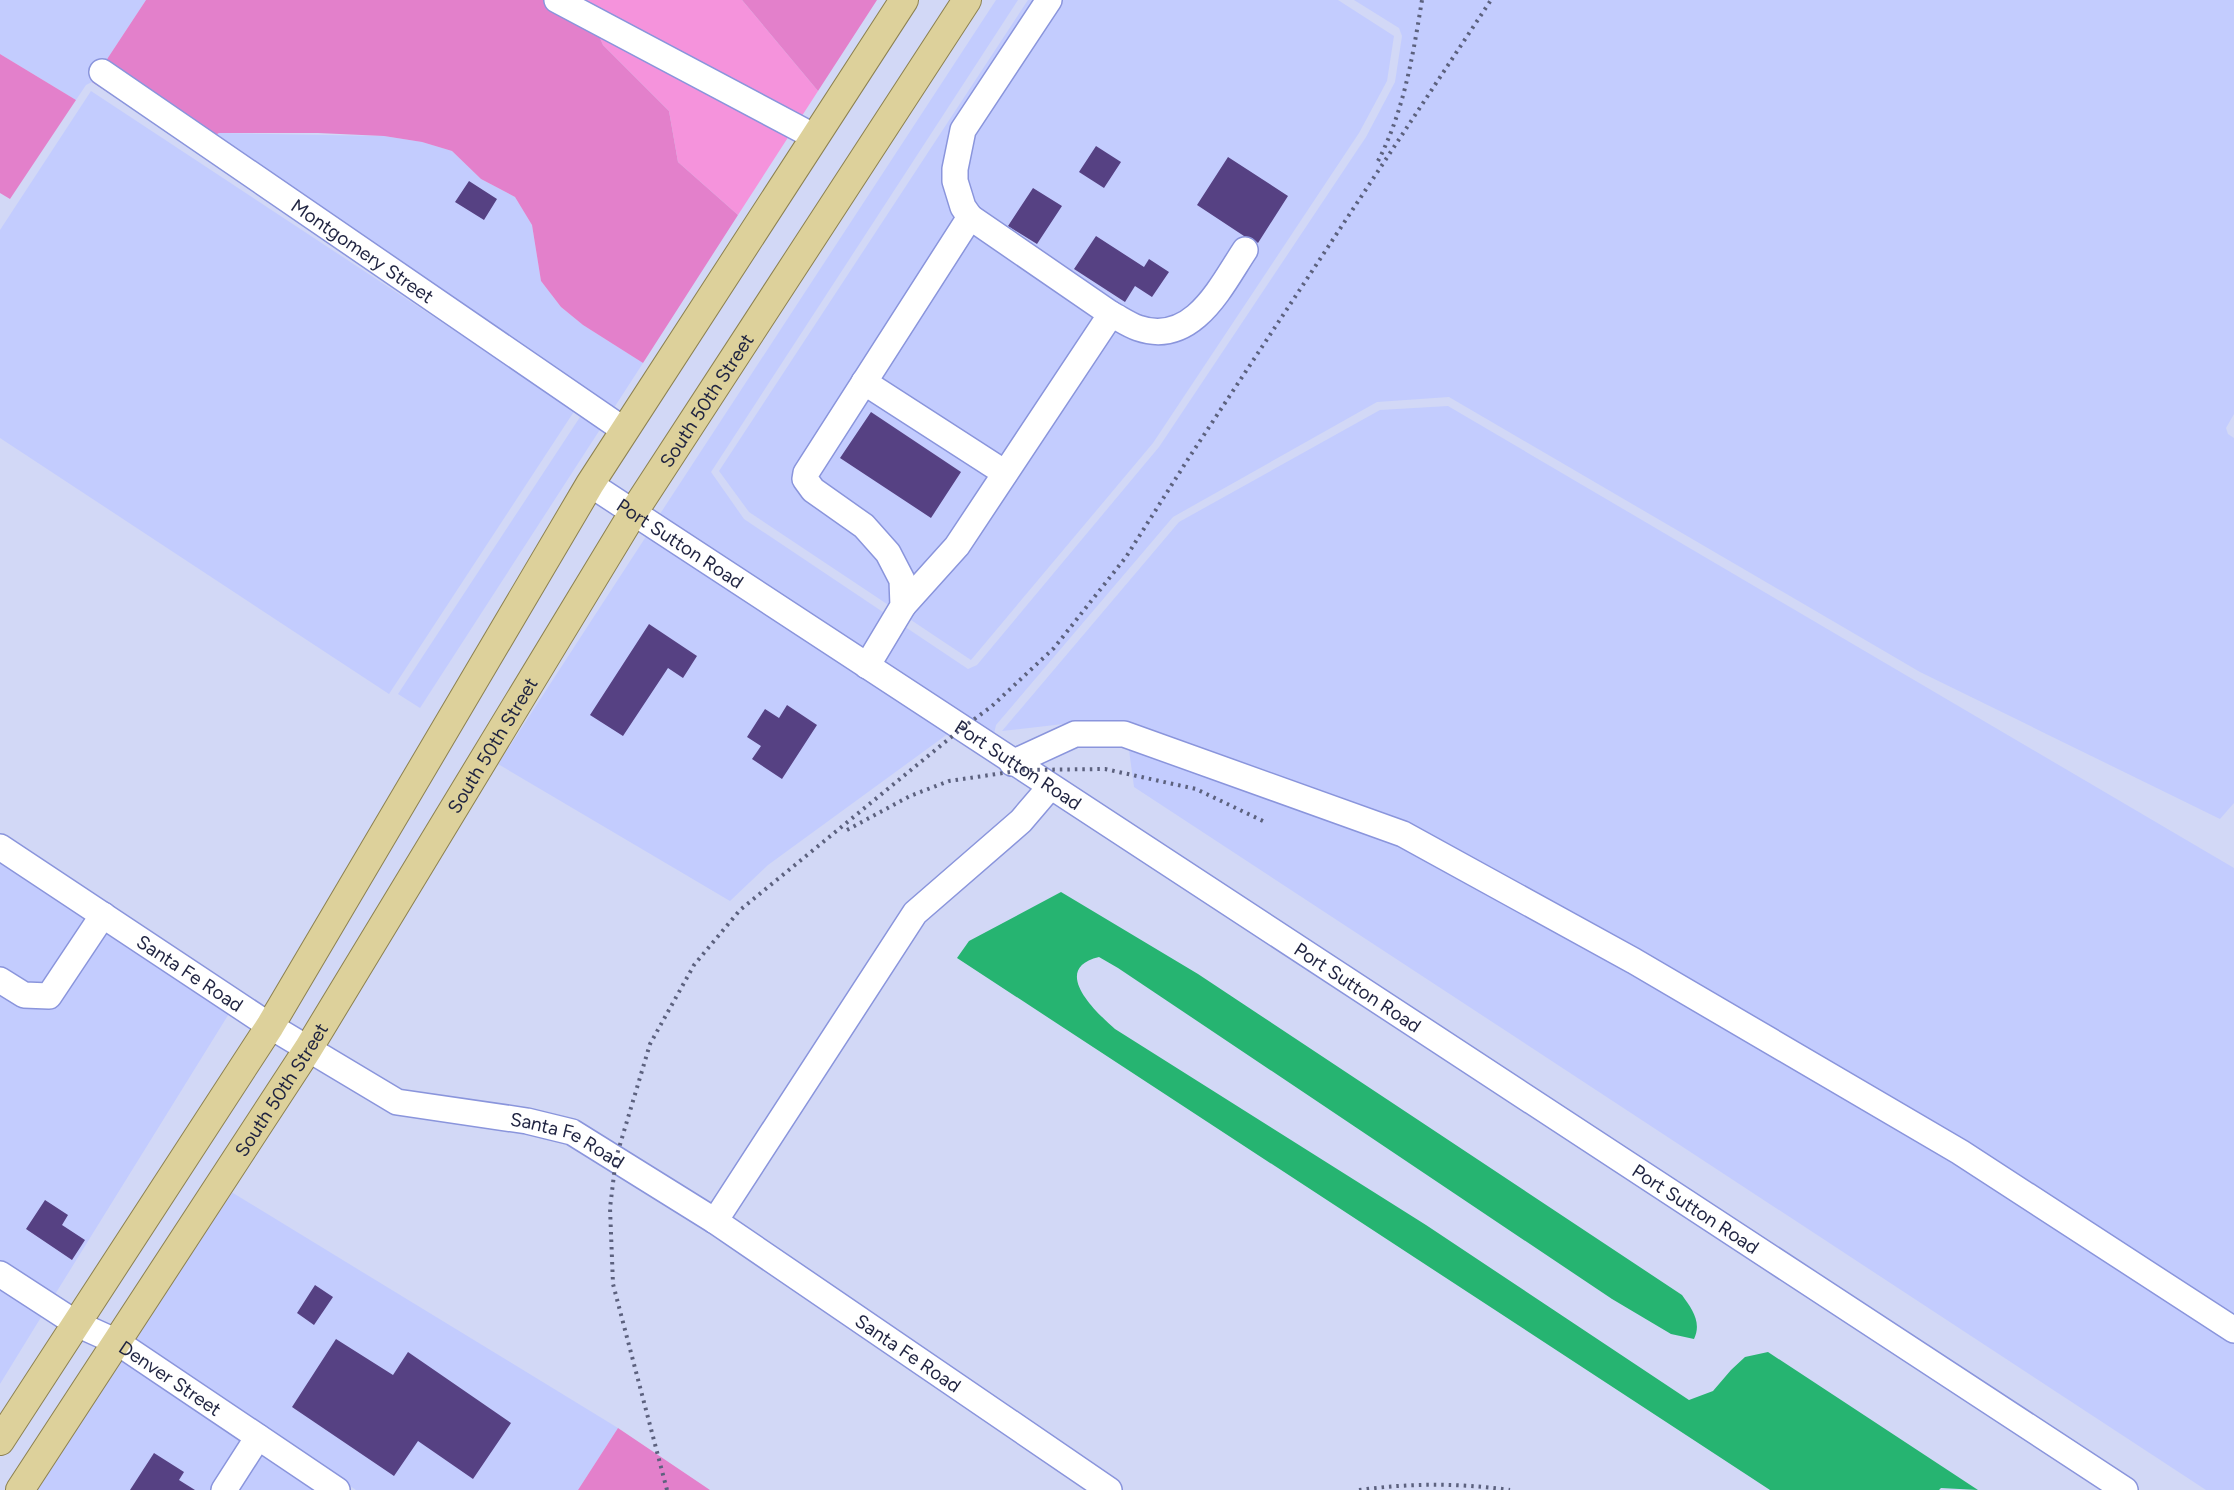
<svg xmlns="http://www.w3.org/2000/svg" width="2234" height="1490" font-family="Figtree,sans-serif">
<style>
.built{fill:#c3ccfe}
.green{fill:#f593dc}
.forest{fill:#e380cb}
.water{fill:#26b471}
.building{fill:#564183}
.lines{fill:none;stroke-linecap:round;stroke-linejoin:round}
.minor-casing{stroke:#8a95dc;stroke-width:28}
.major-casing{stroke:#8c8150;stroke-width:30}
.minor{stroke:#fff;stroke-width:25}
.major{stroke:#ddd19b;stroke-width:28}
.rail{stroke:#5c617e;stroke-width:4;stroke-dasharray:2.5 5;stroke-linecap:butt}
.labels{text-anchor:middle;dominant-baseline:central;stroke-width:5;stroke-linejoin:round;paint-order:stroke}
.street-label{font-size:19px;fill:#1f2340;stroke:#d2d8f6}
</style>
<rect width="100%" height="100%" fill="#d2d8f6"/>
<path class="built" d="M0 0H146L92 82 86 85 76 100 0 54Z
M996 0H1018L711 472 744 519 968 669 977 665 1159 447 1366 137 1395 82 1402 36 1399 28 1354 0H2234V414L2226 428 2228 434 2234 438V803L2220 819 1920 672 1449 397 1377 402 1173 517 996 725 994 734 658 517Z
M1028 0H1338L1394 36 1387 81 1359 133 1153 443 971 660 749 512 719 471Z
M91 91 575 410 389 694 0 438V230Z
M219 133 384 136 422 142 452 151 481 179 515 197 532 225 541 281 561 307 583 325 643 363 420 708 398 694 582 414 192 147Z
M1448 406 2234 868V1490H2206L1134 787 1129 750 1072 723 1002 731 1179 522 1380 410Z
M647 535 949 733 768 865 730 901 498 764Z
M0 860 230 1012 54 1296 0 1261Z
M228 1190 618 1428 578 1490H356L133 1340Z
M0 1286 43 1314 0 1384Z
M122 1358 317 1490H38Z"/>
<path class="green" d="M583 0H742L818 91 738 215 678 162 669 111 603 45Z"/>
<path class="forest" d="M146 0H583L603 45 669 111 678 162 738 215 643 363 583 325 561 307 541 281 532 225 515 197 481 179 452 151 422 142 384 136 318 133H219L192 147 92 82Z
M742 0H877L818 91Z
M0 54 76 100 10 199 0 193Z
M618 1428 710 1490H578Z"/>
<path class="water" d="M1061 892 1198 974 1682 1295C1692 1309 1702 1322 1694 1339L1671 1334 1612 1299 1118 968 1099 957C1049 969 1097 1013 1115 1029L1426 1225 1689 1400 1713 1391 1731 1370 1745 1357 1768 1352 1978 1490 1941 1488 1939 1490H1770L957 958 969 941Z"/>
<path class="building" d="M1096 146 1121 162 1104 188 1079 172Z
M1228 157 1288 196 1258 243 1252 238 1244 236 1197 205Z
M469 181 497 199 484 220 455 202Z
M1033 188 1062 206 1037 244 1008 226Z
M1096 236 1144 267 1149 259 1169 272 1152 297 1135 286 1125 302 1074 269Z
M871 412 961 472 931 518 840 458Z
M649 624 697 656 683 678 668 668 623 736 590 715Z
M787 705 817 725 782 779 752 759 761 746 747 737 765 709 779 718Z
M45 1200 68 1215 62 1225 85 1240 72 1260 26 1229Z
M315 1285 333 1297 314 1325 297 1313Z
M336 1339 393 1375 408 1352 511 1423 473 1479 418 1441 394 1476 292 1407Z
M154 1453 184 1472 179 1480 195 1490H130Z"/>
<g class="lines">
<defs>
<g id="minor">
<path d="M557 0 815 137"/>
<path id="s1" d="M102 72 624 430"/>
<path d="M1111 314C1119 318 1129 325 1138 328 1193 347 1221 286 1245 250"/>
<path d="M864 382 1005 473"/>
<path id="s2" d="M590 484 2125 1490"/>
<path d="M903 606 957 546 1111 314 970 217"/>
<path d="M867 666 903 606 902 580 888 553 864 526 813 490 805 479 806 473 970 217 963 207 955 181V169L963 130 1049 0"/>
<path d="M1012 763 1075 734H1124L1403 834 1634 961 1960 1152 2234 1330"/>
<path id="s3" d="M0 847 270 1026 397 1102 527 1121 572 1132 715 1221 1109 1490"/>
<path d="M0 980 24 995 49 996 103 915"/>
<path d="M715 1221 915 913 1021 821 1050 787"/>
<path id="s4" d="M0 1274 77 1324 117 1342 337 1490"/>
<path d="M224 1490 258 1437"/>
</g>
<g id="major">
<path d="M0 1441 270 1026 590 484 904 0"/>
<path id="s5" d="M20 1490 308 1049 633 513 967 0"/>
</g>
</defs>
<use href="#minor" class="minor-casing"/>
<use href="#major" class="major-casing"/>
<use href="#minor" class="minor"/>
<use href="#major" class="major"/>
<path class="rail" d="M1378 161C1404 111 1413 55 1422 0
M847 830 910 796 949 781 1024 770 1105 769 1196 789 1263 821
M667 1490 613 1284 610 1208 616 1158 650 1044 694 965 740 910 961 729 992 706 1054 648 1126 557 1190 456 1491 0
M1359 1490C1411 1483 1457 1483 1510 1490"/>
</g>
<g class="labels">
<g class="street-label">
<text stroke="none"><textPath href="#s1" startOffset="316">Montgomery Street</textPath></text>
<text stroke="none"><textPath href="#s5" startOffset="1288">South 50th Street</textPath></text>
<text stroke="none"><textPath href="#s2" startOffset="108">Port Sutton Road</textPath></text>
<text stroke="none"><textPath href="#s5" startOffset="882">South 50th Street</textPath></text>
<text stroke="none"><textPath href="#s2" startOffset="512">Port Sutton Road</textPath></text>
<text stroke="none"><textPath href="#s3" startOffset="228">Santa Fe Road</textPath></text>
<text stroke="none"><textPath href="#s2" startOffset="918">Port Sutton Road</textPath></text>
<text stroke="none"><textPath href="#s5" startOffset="478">South 50th Street</textPath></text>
<text stroke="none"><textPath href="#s3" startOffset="648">Santa Fe Road</textPath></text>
<text stroke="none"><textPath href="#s2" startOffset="1322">Port Sutton Road</textPath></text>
<text stroke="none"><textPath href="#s3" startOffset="1052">Santa Fe Road</textPath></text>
<text stroke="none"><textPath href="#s4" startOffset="200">Denver Street</textPath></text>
</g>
</g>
</svg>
